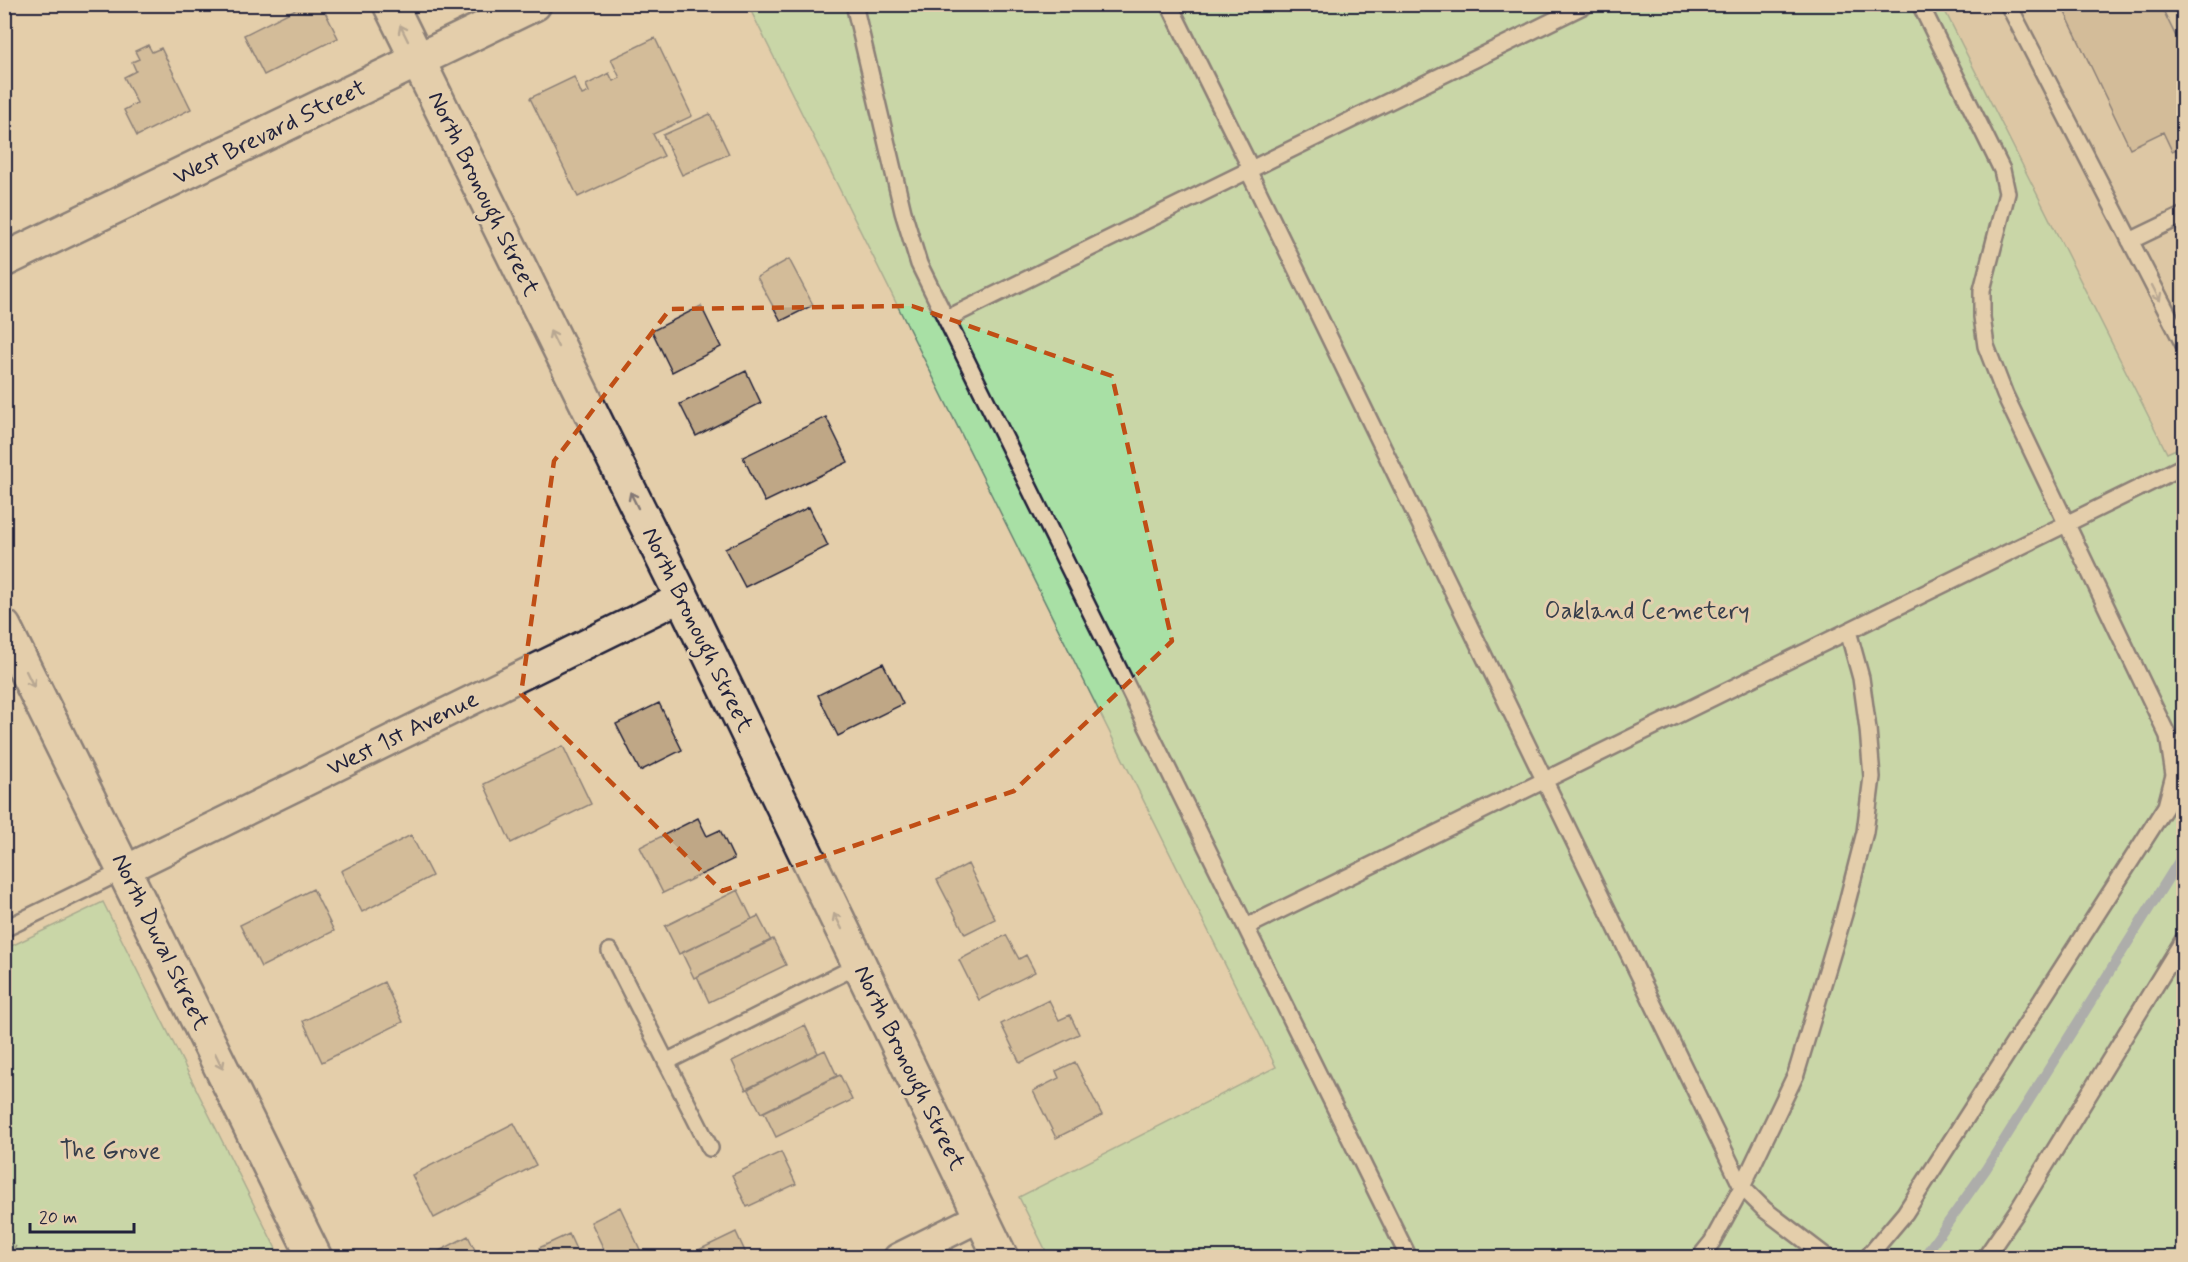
<svg xmlns="http://www.w3.org/2000/svg" width="2188" height="1262" font-family="Mynerve,sans-serif">
<style>
.built{fill:#d5bf9d}
.green{fill:#a8e0a5;stroke:#658170;stroke-width:1.5}
.lines{fill:none;stroke-linecap:round;stroke-linejoin:round}
.stream{stroke:#6b86ab;stroke-width:10}
.building{fill:#bfa786;stroke:#22223b;stroke-width:1.5}
.service-casing{stroke:#22223b;stroke-width:20}
.minor-casing{stroke:#22223b;stroke-width:33}
.tertiary-casing{stroke:#22223b;stroke-width:38}
.secondary-casing{stroke:#22223b;stroke-width:38}
.path{stroke:#22223b;stroke-width:4;stroke-dasharray:1.5 4.5;stroke-linecap:butt}
.service{stroke:#e4cfae;stroke-width:15}
.minor{stroke:#e4cfae;stroke-width:28}
.tertiary{stroke:#e4cfae;stroke-width:33}
.secondary{stroke:#e4cfae;stroke-width:33}
.oneway{stroke:#837874}
.marked{fill:none;stroke:#c04e15;stroke-width:4.5;stroke-dasharray:12 8;stroke-linejoin:round}
.labels{text-anchor:middle;dominant-baseline:central;stroke-width:6;stroke-linejoin:round;paint-order:stroke}
.street-label{font-size:24px;fill:#22223b;stroke:#e4cfae}
.park-label{font-size:24px;fill:#363e4b;stroke:#e4cfae}
</style>
<rect width="100%" height="100%" fill="#e4ceaa"/>
<filter id="ink" filterUnits="userSpaceOnUse"><feTurbulence type="fractalNoise" baseFrequency=".0167" numOctaves="2"/><feDisplacementMap in="SourceGraphic" scale="12" xChannelSelector="R" yChannelSelector="G"/><feConvolveMatrix kernelMatrix="1 2 1 2 8 2 1 2 1" color-interpolation-filters="sRGB"/></filter>
<g filter="url(#ink)">
<path class="built" d="M1942 5H2183V446L2168 454Z"/>
<path class="green" d="M748 5H1942L2167 453 2183 446V1257H1049L1019 1197 1276 1067Z
M103 902 280 1257H5V949Z"/>
<g class="lines">
<path class="stream" d="M1923 1258 1986 1169 2184 853"/>
</g>
<path class="building" d="M306 4H321L338 38 264 75 244 35Z
M2061 4H2160L2184 53V146L2172 151 2163 132 2130 148Z
M655 38 692 116 653 134 664 156 578 197 530 98 574 77 582 95 589 92 586 85 609 73 613 81 620 78 611 59Z
M148 45 152 52 161 48 191 109 137 136 124 110 137 103 124 77 136 71 132 62 139 59 135 51Z
M710 114 729 154 682 175 663 135Z
M789 259 813 305 781 321 757 277Z
M701 306 721 347 672 372 652 331Z
M746 371 761 403 696 436 680 404Z
M826 417 848 462 765 502 743 457Z
M809 507 828 546 745 587 725 549Z
M883 663 903 704 838 736 818 695Z
M659 703 682 750 640 771 616 724Z
M563 746 591 804 511 843 484 784Z
M698 818 707 836 720 830 734 859 663 893 640 847Z
M411 835 432 876 362 912 341 871Z
M968 864 995 919 965 934 937 880Z
M313 889 334 931 261 967 240 925Z
M738 890 752 919 679 954 665 926Z
M758 916 771 941 694 978 682 953Z
M1006 935 1019 959 1026 955 1035 972 979 1000 959 960Z
M773 939 786 965 709 1002 697 976Z
M384 982 403 1022 322 1062 303 1021Z
M1049 1000 1059 1020 1070 1015 1079 1034 1020 1063 1001 1024Z
M805 1025 818 1053 746 1090 732 1061Z
M825 1050 837 1076 761 1113 748 1088Z
M1075 1062 1102 1115 1056 1138 1033 1091 1059 1078 1056 1071Z
M840 1075 852 1100 776 1137 764 1112Z
M514 1123 536 1165 434 1218 412 1175Z
M781 1152 796 1184 747 1207 732 1175Z
M620 1207 644 1258H608L591 1222Z
M736 1232 748 1258H682Z
M569 1234 580 1258H543L539 1248Z
M468 1236 479 1258H426Z"/>
<g class="lines">
<defs>
<path id="service" d="M854 4 903 212 919 264 1409 1258
M1169 4 1251 169
M2008 4 2184 345
M1248 170 1742 1187 1765 1210 1828 1258
M2130 241 2184 215
M946 319 1587 4
M1246 927 2184 466
M4 929 125 870
M610 951 710 1148
M666 1062 859 965
M1699 1258 1712 1242 1742 1187 1796 1074 1844 914 1865 832 1872 777 1868 729 1861 678 1848 631
M1867 1258 1905 1213 2166 806 2174 775 2168 736 2005 395 1986 346 1982 317V290L2007 193 2002 170 1920 4
M1985 1258 2018 1210 2184 939"/>
<path id="minor" d="M125 870 682 597
M898 1258 980 1217"/>
<path id="tertiary" d="M4 260 534 4"/>
<path id="secondary" d="M390 4 682 597 1001 1258
M4 627 315 1258"/>
</defs>
<use href="#service" class="service-casing"/>
<use href="#minor" class="minor-casing"/>
<use href="#tertiary" class="tertiary-casing"/>
<use href="#secondary" class="secondary-casing"/>
<path class="path" d="M4 1241 32 1258"/>
<use href="#service" class="service"/>
<use href="#minor" class="minor"/>
<use href="#tertiary" class="tertiary"/>
<use href="#secondary" class="secondary"/>
</g>
<defs><path id="oneway-shaft" d="M-6 0H5M1.5-3L5.5 0L1.5 3" fill="none" stroke-width="1.6" stroke-linecap="round" stroke-linejoin="round" transform="scale(1.5)"/></defs>
<g class="oneway">
<use href="#oneway-shaft" transform="translate(404 33) rotate(-116)"/>
<use href="#oneway-shaft" transform="translate(2156 293) rotate(63)"/>
<use href="#oneway-shaft" transform="translate(554 339) rotate(-116)"/>
<use href="#oneway-shaft" transform="translate(634 500) rotate(-116)"/>
<use href="#oneway-shaft" transform="translate(30 679) rotate(64)"/>
<use href="#oneway-shaft" transform="translate(838 921) rotate(-116)"/>
<use href="#oneway-shaft" transform="translate(219 1061) rotate(64)"/>
</g>
</g>
<path d="M0 0H2188V1262H0ZM912 306 1112 376 1172 641 1014 791 722 891 521 694 554 461 670 309Z" fill="#e4ceaa" fill-opacity=".55" fill-rule="evenodd"/>
<path class="marked" d="M912 306 1112 376 1172 641 1014 791 722 891 521 694 554 461 670 309Z"/>
<g class="labels">
<g class="street-label">
<text transform="translate(270 133) rotate(-26)">West Brevard Street</text>
<text transform="translate(483 194) rotate(64)">North Bronough Street</text>
<text transform="translate(697 630) rotate(64)">North Bronough Street</text>
<text transform="translate(403 734) rotate(-26)">West 1st Avenue</text>
<text transform="translate(160 942) rotate(64)">North Duval Street</text>
<text transform="translate(909 1068) rotate(64)">North Bronough Street</text>
</g>
<g class="park-label">
<text x="1647" y="611">Oakland Cemetery</text>
<text x="110" y="1151">The Grove</text>
</g>
</g>
<rect width="2188" height="1262" fill="none" stroke="#e4cfae" stroke-width="24"/>
<rect x="12" y="12" width="2164" height="1238" fill="none" stroke="#22223b" stroke-width="2" filter="url(#ink)"/>
<path d="M30 1223v9h104v-9" fill="none" stroke="#22223b" stroke-width="3"/>
<text x="39" y="1223" font-size="18" fill="#22223b" stroke="#e4cfae" stroke-width="4.5" paint-order="stroke">20 m</text>
</svg>
